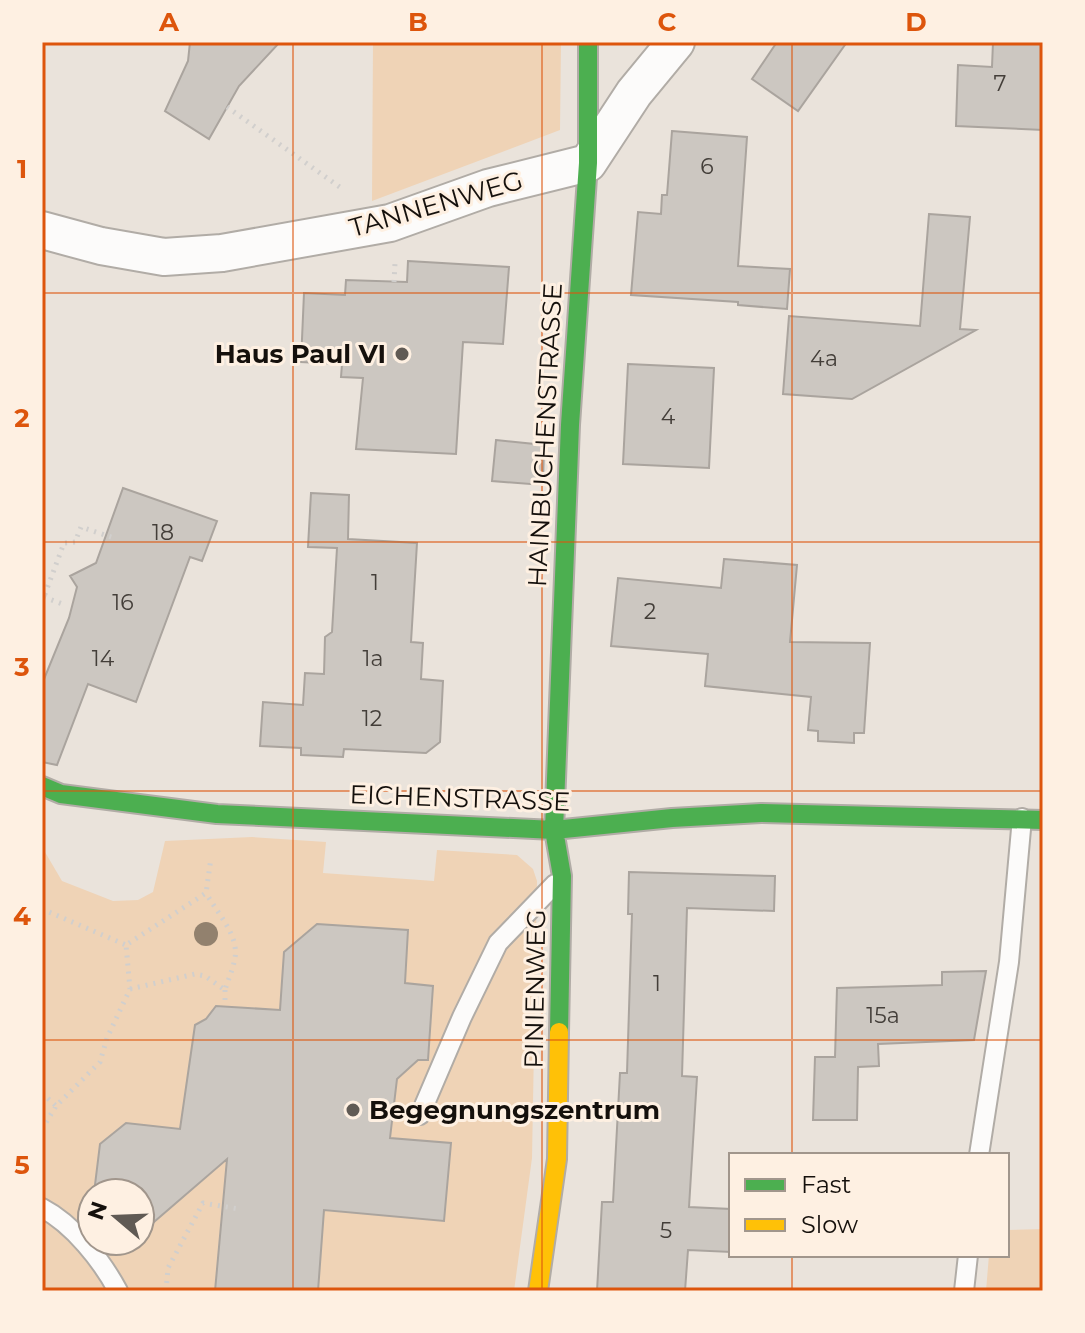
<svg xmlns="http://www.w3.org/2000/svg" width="1085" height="1333" font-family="Montserrat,sans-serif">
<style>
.green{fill:#efd3b6;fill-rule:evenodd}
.building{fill:#ccc7c1;stroke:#aaa49e;stroke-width:2}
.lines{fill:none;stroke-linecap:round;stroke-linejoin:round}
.lane-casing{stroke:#b1aca6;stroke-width:22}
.street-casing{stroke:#b1aca6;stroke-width:40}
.fast-casing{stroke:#b1aca6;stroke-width:22}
.slow-casing{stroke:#b1aca6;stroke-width:22}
.path{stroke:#d1cfcd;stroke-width:5;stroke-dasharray:2 6;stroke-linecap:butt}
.lane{stroke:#fcfbfa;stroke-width:18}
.street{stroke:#fcfbfa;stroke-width:36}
.fast{stroke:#4caf50;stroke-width:18}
.slow{stroke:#ffc107;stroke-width:18}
.tree{fill:#92816e}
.grid{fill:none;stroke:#dd550c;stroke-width:2;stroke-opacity:0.55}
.poi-dot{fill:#605a54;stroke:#fef0e2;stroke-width:3}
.labels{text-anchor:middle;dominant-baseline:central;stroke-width:6;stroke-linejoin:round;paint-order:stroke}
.number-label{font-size:22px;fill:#433e39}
.street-label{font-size:26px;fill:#15100c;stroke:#fef0e2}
.poi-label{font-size:26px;font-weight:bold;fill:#15100c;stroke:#fef0e2;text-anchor:end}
.neatline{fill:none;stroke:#dd550c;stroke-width:3}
.grid-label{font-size:26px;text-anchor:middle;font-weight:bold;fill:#dd550c}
</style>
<rect width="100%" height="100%" fill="#eae3db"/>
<path class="green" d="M373 42H561L560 130 372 201Z
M252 837 326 842 323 873 434 881 437 850 517 855 533 869 537 881 532 1158 514 1291H42V847L62 881 113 901 138 900 153 892 165 841ZM92 1193H140V1241H92Z
M1043 1229V1291H986L989 1255H1007V1230Z"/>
<path class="building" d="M190 42H280L239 86 209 139 165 111 188 61Z
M777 42H847L798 111 752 79Z
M993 42H1043V130L956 126 958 65 992 67Z
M672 131 747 137 738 266 790 269 787 309 738 305V302L631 295 638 212 661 214 662 195H667Z
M929 214 970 217 960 329 976 330 852 399 783 394 789 316 920 326Z
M408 261 509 267 503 344 463 342 456 454 356 449 363 378 341 377 342 364 301 362 304 293 345 295 346 280 407 282Z
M628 364 714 368 709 468 623 464Z
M496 440 544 445 543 485 492 481Z
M123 488 217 521 202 561 190 557 136 702 88 684 57 765 42 762V684L69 618 77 587 70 576 96 563Z
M311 493 349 495 348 539 417 543 411 642 423 643 421 679 443 681 440 742 426 753 344 749 343 757 301 755V748L260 746 263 702 303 705 305 673 324 674 325 637 332 632 337 548 308 547Z
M724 559 797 565 790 642 870 643 864 733H854V743L818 741V731L808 730 811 697 705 686 708 654 611 646 618 578 721 588Z
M629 872 775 876 774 911 687 908 682 1076 697 1077 689 1207 731 1209V1252L688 1250 685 1291H597L602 1202H613L620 1073H627L632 914H628Z
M317 924 408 930 405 983 433 986 428 1060H418L397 1079 390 1138 451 1143 444 1221 324 1210 318 1291H215L227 1159 140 1234V1193H94L100 1144 126 1123 180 1129 195 1025 206 1019 216 1006 280 1010 284 952Z
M986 971 974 1040 878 1044 879 1066 858 1067 857 1120H813L815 1057H835L837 988 942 985V972Z"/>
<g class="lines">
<defs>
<path id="lane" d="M420 1115 462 1017 498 943 555 884
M979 1155 1009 962 1022 818
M42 1208C73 1224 102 1261 118 1291
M964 1291 968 1255"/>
<path id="street" d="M42 230 101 246 164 257 222 253 390 223 488 188 588 163 634 93 676 42"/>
<path id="fast" d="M42 786 61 794 217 814 554 830 672 818 761 813 1043 820
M559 1032 562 876 554 830 570 425 588 163V42"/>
<path id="slow" d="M538 1291 557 1159 559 1032"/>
</defs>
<use href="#lane" class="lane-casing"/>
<use href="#street" class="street-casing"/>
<use href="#fast" class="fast-casing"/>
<use href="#slow" class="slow-casing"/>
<path class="path" d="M227 107 344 190
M394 282 395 263
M44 597 65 605
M42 602 64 543 75 542 81 527 114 538
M42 909 126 945
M130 989 195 974 205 976 225 990C228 980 233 969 235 958 239 935 217 913 206 893
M225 990V1006
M42 1093 56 1106 100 1062 107 1038 130 989 126 945 206 893 211 858
M42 1129 56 1106
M166 1291 168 1268 203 1203 239 1209"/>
<use href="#lane" class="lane"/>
<use href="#street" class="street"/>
<use href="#fast" class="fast"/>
<use href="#slow" class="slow"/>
</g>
<circle class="tree" cx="206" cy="934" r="12"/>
<path class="grid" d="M293 42V1291M542 42V1291M792 42V1155M42 293H1043M42 542H1043M42 791H1043M42 1040H1043M792 1255V1291"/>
<g class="poi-dot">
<circle cx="402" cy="354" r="8"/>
<circle cx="353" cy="1110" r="8"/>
</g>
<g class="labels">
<g class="number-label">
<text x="1000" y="83">7</text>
<text x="707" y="166">6</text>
<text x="824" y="358">4a</text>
<text x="668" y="416">4</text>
<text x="163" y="532">18</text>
<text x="375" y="582">1</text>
<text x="123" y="602">16</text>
<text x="650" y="611">2</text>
<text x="103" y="658">14</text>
<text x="373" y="658">1a</text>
<text x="372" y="718">12</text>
<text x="657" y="983">1</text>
<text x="883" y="1015">15a</text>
<text x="666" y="1230">5</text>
</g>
<g class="street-label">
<text transform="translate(436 204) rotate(-16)">TANNENWEG</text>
<text transform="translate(545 435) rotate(-87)">HAINBUCHENSTRASSE</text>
<text transform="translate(460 798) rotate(2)">EICHENSTRASSE</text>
<text transform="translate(535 989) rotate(-89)">PINIENWEG</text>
</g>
<g class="poi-label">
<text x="386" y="354">Haus Paul VI</text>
<text x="369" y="1110" text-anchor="start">Begegnungszentrum</text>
</g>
</g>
<rect width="1085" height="1333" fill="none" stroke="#fef0e2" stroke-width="88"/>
<rect x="729" y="1153" width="280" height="104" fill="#fef0e2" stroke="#a1968c" stroke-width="2"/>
<rect x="745" y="1179" width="40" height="12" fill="#4caf50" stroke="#a1968c" stroke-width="2"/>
<text x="801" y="1193" font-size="24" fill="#15100c">Fast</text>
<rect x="745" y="1219" width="40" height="12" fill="#ffc107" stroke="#a1968c" stroke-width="2"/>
<text x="801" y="1233" font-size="24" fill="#15100c">Slow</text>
<g transform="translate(116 1217) rotate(289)"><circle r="38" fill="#fef0e2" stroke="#a1968c" stroke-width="2"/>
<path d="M0-6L14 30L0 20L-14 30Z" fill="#605a54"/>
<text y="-12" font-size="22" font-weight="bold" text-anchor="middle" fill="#15100c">N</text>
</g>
<rect x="44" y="44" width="997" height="1245" class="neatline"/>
<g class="grid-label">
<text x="169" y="31">A</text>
<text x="418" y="31">B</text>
<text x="667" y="31">C</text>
<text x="916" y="31">D</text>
<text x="22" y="178">1</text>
<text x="22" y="427">2</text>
<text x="22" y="676">3</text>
<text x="22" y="925">4</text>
<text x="22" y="1174">5</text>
</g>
</svg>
